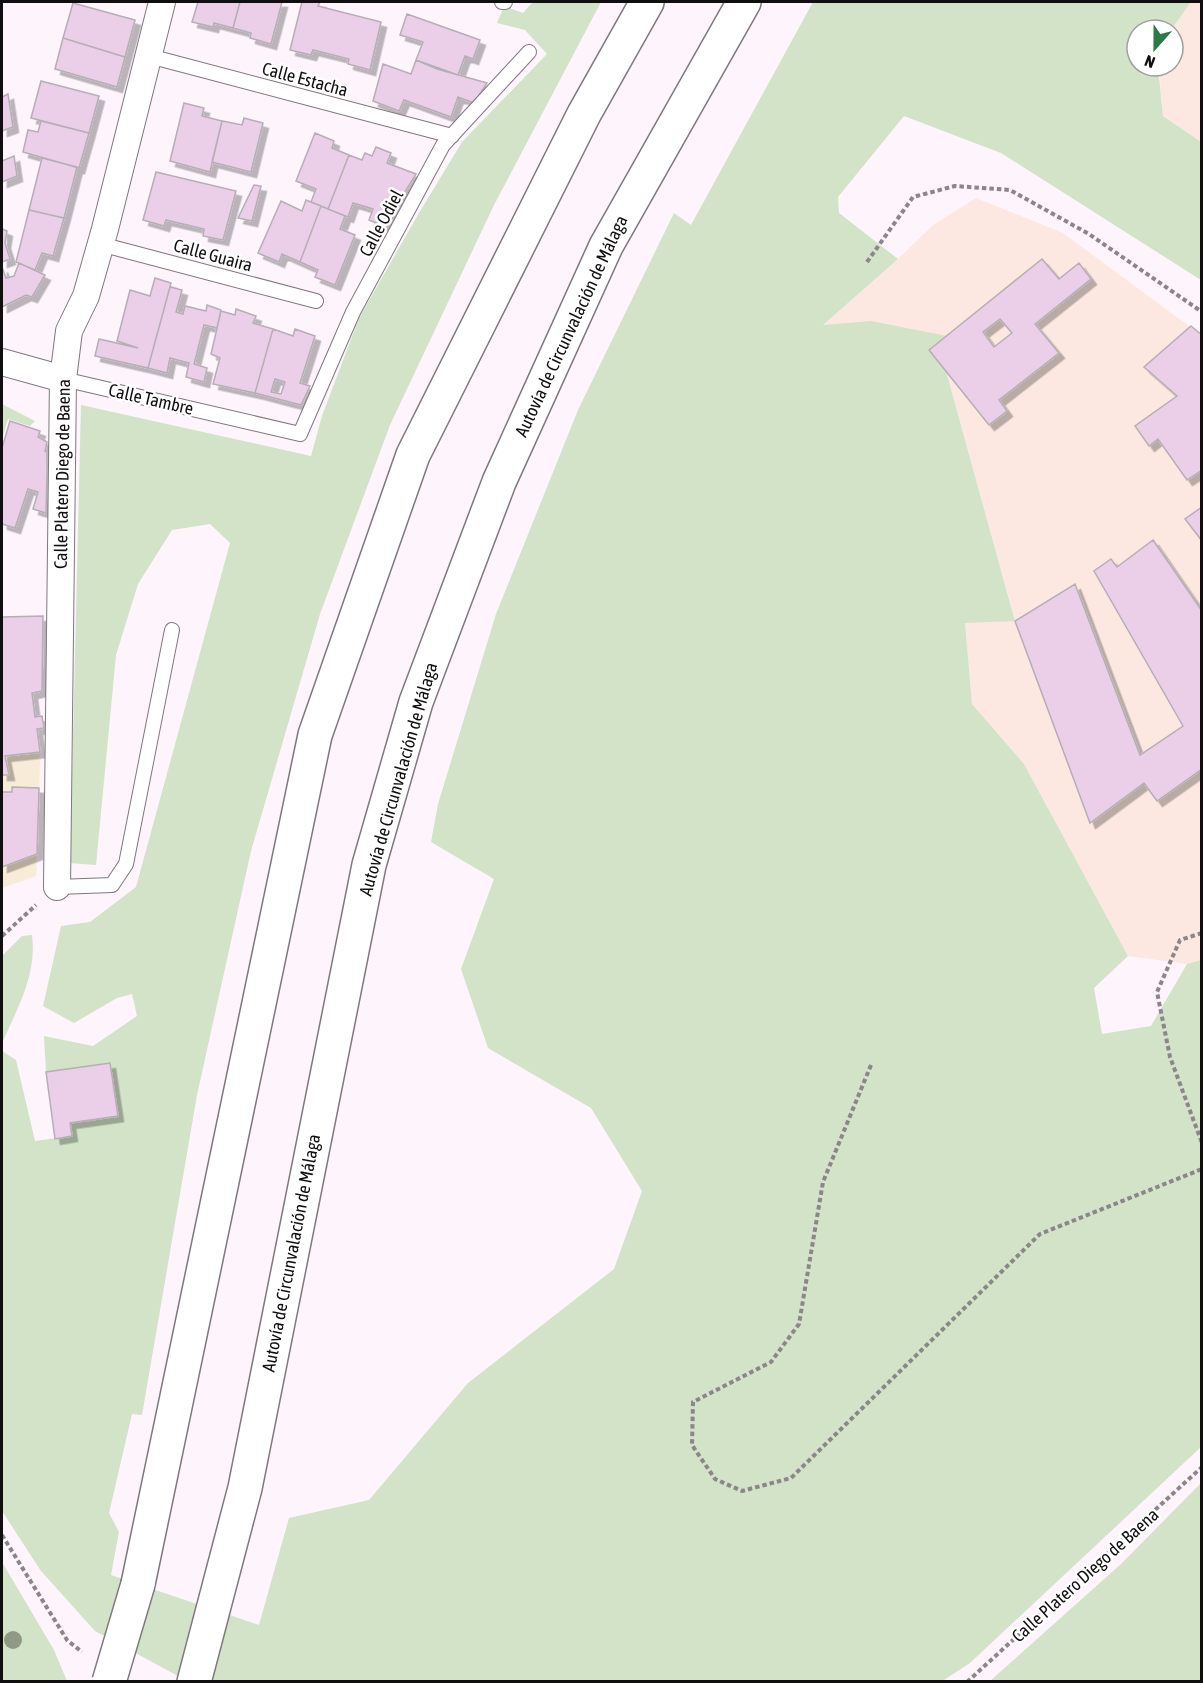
<svg xmlns="http://www.w3.org/2000/svg" width="1203" height="1683" font-family="'Asap Condensed',sans-serif">
<style>
.commercial{fill:#f8ebd7}
.industrial{fill:#fce8e0}
.green{fill:#d2e3c7}
.building{fill:#ebcee8;stroke:#b6aeb5;stroke-width:1.5;fill-rule:evenodd;filter:url(#shadow)}
.lines{fill:none;stroke-linecap:round;stroke-linejoin:round}
.lane-casing{stroke:#7f777e;stroke-width:16}
.street-casing{stroke:#7f777e;stroke-width:28}
.highway-casing{stroke:#7f777e;stroke-width:36}
.path{stroke:#8c868b;stroke-width:4;stroke-dasharray:4.5 3;stroke-linecap:butt}
.lane{stroke:#fff;stroke-width:14}
.street{stroke:#fff;stroke-width:26}
.highway{stroke:#fff;stroke-width:33}
.highway-bridge-casing{stroke:#7f777e;stroke-width:36;stroke-linecap:butt}
.highway-bridge{stroke:#fff;stroke-width:33}
.tree{fill:#909984}
.labels{text-anchor:middle;dominant-baseline:central;stroke-width:5;stroke-linejoin:round;paint-order:stroke}
.street-label{font-size:18px;fill:#110e10;stroke:#fff}
</style>
<defs>
<filter id="shadow"><feDropShadow dx="5.5" dy="5.5" stdDeviation="0" flood-color="#0004"/></filter>
</defs>
<rect width="100%" height="100%" fill="#fdf4fc"/>
<path class="commercial" d="M43 616 42 691 32 693 35 716H42L44 728 37 729 40 763 36 876 2 888V617Z"/>
<path class="industrial" d="M1191 2H1201V142L1163 116 1159 66H1173V30H1171Z
M976 198 1063 233 1201 335V960L1187 964 1128 956 1024 764 972 704 965 623 1015 620 946 371 929 350 822 326 898 259 933 225Z"/>
<path class="green" d="M533 2H601L494 205 390 425 320 614 251 851 197 1095 142 1415 132 1414 109 1513 119 1532 111 1575 259 1625 289 1518 369 1500 468 1383 614 1269 642 1191 591 1108 488 1048 461 969 494 879 431 842 438 804 496 614 578 410 674 213 691 225 813 2H1191L1171 30H1137V66H1158L1163 116 1201 142V280L1001 153 904 116 838 197 839 213 898 259 823 325 871 321 947 336 929 350 946 371 1015 621 965 623 972 704 1024 764 1128 956 1094 988 1102 1034 1151 1026 1187 964 1201 960V1447L970 1663 941 1682H189L95 1631 41 1571 2 1511V1051L16 1060 35 1141 72 1136 70 1123 118 1116 110 1063 46 1072 44 1036 93 1046 137 1016 132 994 117 998 74 1023 43 1006 61 926 90 922 136 887 230 543 210 524 172 530 138 584 116 655 96 865 70 863 81 405 311 456 322 416 359 318 419 213 462 142 547 54 525 30 497 23 504 6 523 13Z
M2 404 35 421 30 426 8 419 2 439Z
M32 935C37 975 18 1007 2 1043V956L22 936Z
M1201 1483V1681H990L1121 1564Z
M2 1562 54 1650 67 1681H2Z"/>
<path class="building" d="M198 2H240L233 28 214 23 213 27 192 22Z
M240 2H282L271 44 250 38 251 33 233 28Z
M298 2H320L318 6 381 22 370 70 348 64 349 59 313 50 311 55 290 50 302 2Z
M73 3 135 20 125 57 63 38Z
M407 14 480 40 473 59 465 56 458 75 416 60 423 42 400 35Z
M63 38 125 57 117 87 55 69Z
M416 60 437 69 487 83 474 103 458 97 451 117 404 100 399 111 373 101 383 64 411 74Z
M41 81 99 96 89 133 31 118Z
M8 94 13 127 2 131V97Z
M184 103 204 108 202 116 222 121 210 172 170 161Z
M244 118 263 123 251 172 212 162 222 121 242 125Z
M41 121 89 133 79 168 23 152 28 130 38 132Z
M315 133 334 141 332 148 349 155 328 209 311 202 316 189 296 181Z
M376 147 391 153 387 163 416 174 384 226 369 220 373 209 370 208 353 203 348 217 328 209 349 155 362 160 365 153 372 156Z
M14 156 17 176 2 182V161Z
M42 158 77 167 64 218 29 210Z
M156 172 236 191 223 240 203 236 204 229 166 220 164 226 143 220Z
M254 185 261 186 252 221 238 218Z
M306 200 321 206 300 262 282 254 279 262 258 253 281 201 302 211Z
M321 206 345 216 340 229 355 235 335 285 315 277 318 270 300 262Z
M29 210 64 218 53 256 42 253 35 270 16 262Z
M2 229 7 231 5 243 10 259 2 262Z
M1042 259 1059 279 1079 263 1091 279 1035 324 1059 353 999 400 1007 411 989 425 929 350ZM1000 319 1012 333 994 347 983 332Z
M19 263 45 275 32 297 26 295 2 307V267L6 278 14 276Z
M155 278 171 283 148 368 95 356 99 339 138 348 117 341 130 290 150 296Z
M170 287 182 290 176 312 183 314 185 306 206 311 207 305 221 310 217 328 204 325 194 364 207 368 204 382 186 377 189 363 170 358 167 373 148 368Z
M236 309 256 316 253 323 273 329 255 393 213 384 220 358 211 354 221 311 235 315Z
M1191 326 1202 335V470L1187 480 1158 439 1149 446 1135 426 1177 396 1144 367Z
M273 329 293 336 295 329 315 336 300 383 310 386 301 405 255 393ZM275 379 285 382 281 394 271 392Z
M10 421 40 431 38 437 47 442 45 451 47 452V474L46 513 33 509 38 492 28 489 15 528 2 524V448Z
M1202 507V541L1185 519Z
M1153 540 1202 611V769L1157 801 1144 783 1090 823 1015 621 1075 584 1140 755 1183 726 1094 571 1111 559 1117 567Z
M43 616 42 691 32 693 35 717 42 716 44 728 37 729 40 752 5 756 9 775H2V617Z
M12 787 39 788 37 854 2 867V792H12Z
M110 1063 118 1116 70 1123 72 1136 55 1139 46 1072Z"/>
<g class="lines">
<defs>
<path id="lane" d="M502 2H505
M149 56 452 136
M100 244 316 301
M63 379 300 434 353 312 443 145 529 52
M57 887 112 885 126 864 172 630"/>
<path id="street" d="M2 362 63 379
M57 887 63 379 69 331 86 296 105 229 162 2"/>
<path id="highway" d="M138 1584 315 735 413 455 584 114 647 2
M194 1682 245 1488 369 865 416 702 499 482 606 246 744 2"/>
</defs>
<use href="#lane" class="lane-casing"/>
<use href="#street" class="street-casing"/>
<use href="#highway" class="highway-casing"/>
<path class="path" d="M867 262 913 197 955 186 1010 190 1089 234 1202 312
M1202 933 1180 940 1157 992 1170 1057 1202 1143
M2 936 36 905
M871 1065 823 1182 799 1324 771 1362 693 1402 692 1445 715 1479 742 1491 791 1478 1040 1234 1202 1169
M2 1535 67 1640 82 1652
M967 1682 1202 1467"/>
<use href="#lane" class="lane"/>
<use href="#street" class="street"/>
<use href="#highway" class="highway"/>
<defs>
<path id="highway-bridge" d="M109 1682 138 1584"/>
</defs>
<use href="#highway-bridge" class="highway-bridge-casing"/>
<use href="#highway-bridge" class="highway-bridge"/>
</g>
<circle class="tree" cx="13" cy="1640" r="9"/>
<g class="labels">
<g class="street-label">
<text transform="translate(305 79) rotate(15)">Calle Estacha</text>
<text transform="translate(381 223) rotate(-62)">Calle Odiel</text>
<text transform="translate(213 255) rotate(15)">Calle Guaira</text>
<text transform="translate(571 326) rotate(-65)">Autovía de Circunvalación de Málaga</text>
<text transform="translate(151 399) rotate(13)">Calle Tambre</text>
<text transform="translate(62 474) rotate(-89)">Calle Platero Diego de Baena</text>
<text transform="translate(398 779) rotate(-74)">Autovía de Circunvalación de Málaga</text>
<text transform="translate(291 1253) rotate(-79)">Autovía de Circunvalación de Málaga</text>
<text transform="translate(1085 1575) rotate(-42)">Calle Platero Diego de Baena</text>
</g>
</g>
<rect width="1203" height="1683" fill="none" stroke="#110e10" stroke-width="6"/>
<g transform="translate(1155 48) rotate(201)"><circle r="28" fill="#ffffff" stroke="#a09f9f" stroke-width="1.5"/>
<path d="M0-4.5L10 22L0 15L-10 22Z" fill="#2e7948"/>
<text y="-9" font-size="16" font-weight="bold" text-anchor="middle" fill="#110e10">N</text>
</g>
</svg>
